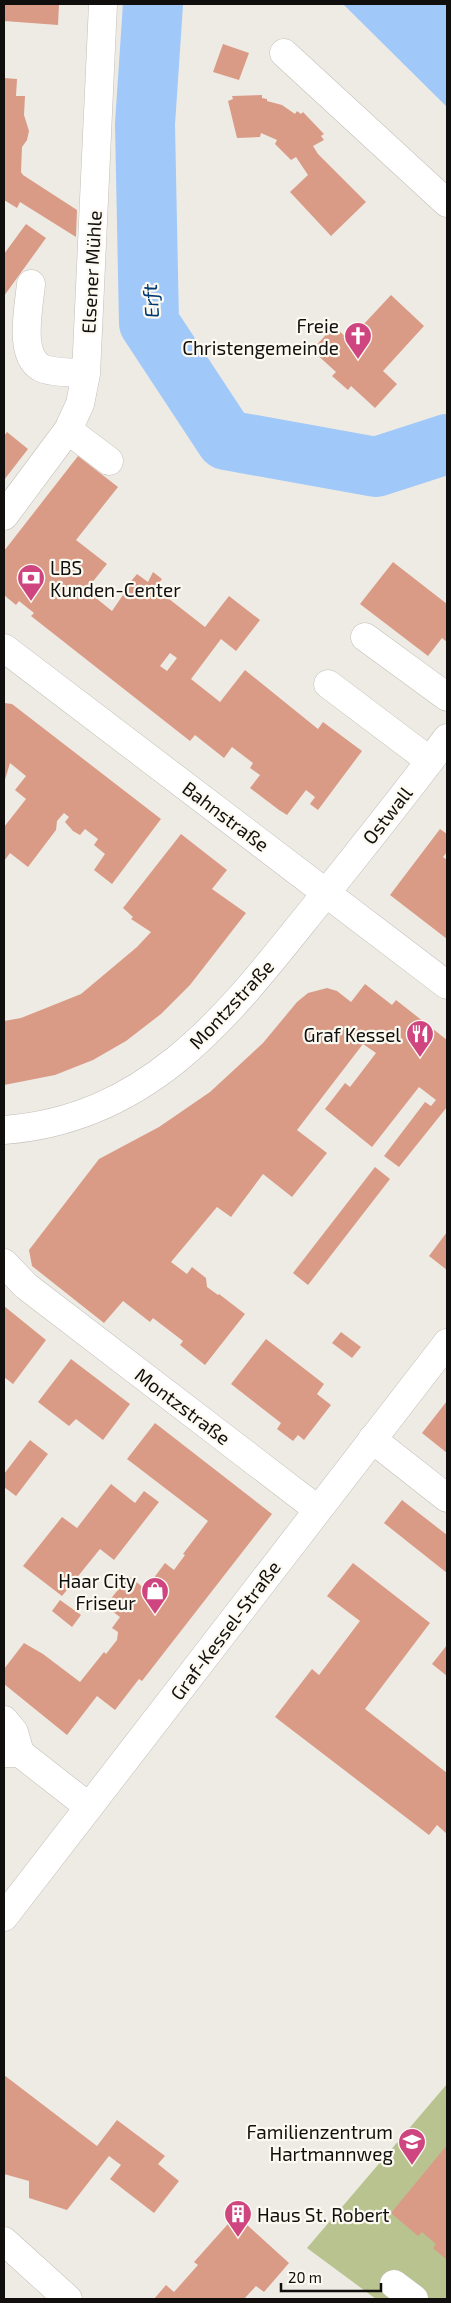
<svg xmlns="http://www.w3.org/2000/svg" width="451" height="2303" font-family="'Exo 2',sans-serif">
<style>
.green{fill:#b8c38f}
.water{fill:#a0c8f9}
.lines{fill:none;stroke-linecap:round;stroke-linejoin:round}
.river{stroke:#a0c8f9;stroke-width:60}
.building{fill:#da9b86;fill-rule:evenodd}
.minor-casing{stroke:#c2bfb8;stroke-width:29}
.major-casing{stroke:#c2bfb8;stroke-width:29}
.minor{stroke:#fff;stroke-width:28}
.major{stroke:#fff;stroke-width:28}
.labels{text-anchor:middle;dominant-baseline:central;stroke-width:4.5;stroke-linejoin:round;paint-order:stroke}
.street-label{font-size:19px;fill:#100f0d;stroke:#fcf9f1}
.poi-label{font-size:19px;fill:#100f0d;stroke:#fcf9f1;text-anchor:end}
.water-label{font-size:20px;font-style:italic;fill:#003871;stroke:#fcf9f1}
</style>
<rect width="100%" height="100%" fill="#eeebe4"/>
<path class="green" d="M447 2084V2299H376L307 2248Z"/>
<path class="water" d="M343 4H447V106H446Z"/>
<g class="lines">
<path class="river" d="M153 4 145 124 149 323 226 440 376 467 447 444"/>
</g>
<path class="building" d="M5 4H59L58 25 4 21Z
M223 44 249 53 239 80 213 72Z
M4 78 17 79 16 96H25L24 115 29 131 27 140 22 147 21 172 23 175 77 210 76 237 20 202 17 208 4 200Z
M262 95V98L267 99V101L282 105 295 114 297 111 301 114 303 112 324 134 321 136 324 140 313 146 318 154 366 202 331 236 290 192 308 175 296 157 291 160 275 144 277 140 261 133 260 137 237 138 228 101 233 99 232 96Z
M26 224 46 238 4 296V254Z
M391 295 424 326 383 371 397 384 375 408 351 386 348 390 332 376 336 372 312 350 334 326 349 340Z
M7 432 28 449 4 480V436Z
M78 456 118 487 76 540 107 564 86 590 112 611 123 595 121 593 137 574 148 582 153 572 162 579 155 588 205 627 229 596 260 620 236 651 221 639 191 679 220 702 245 670 318 729 323 722 362 751 318 810 310 804 315 797 306 790 287 815 279 810 250 788 260 775 250 768 253 763 232 747 224 758 195 735 190 741 31 616 34 613 19 601 16 605 4 595V551ZM170 653 177 658 167 671 160 666Z
M393 562 447 604V642L442 638 428 656 360 604Z
M4 703 12 704 161 819 112 884 94 870 105 854 94 845 98 839 85 829 80 835 73 831 65 822 69 817 64 813 57 821 56 830 28 867 10 853 4 861V827L26 799 15 790 26 776 10 763 4 783Z
M440 829 447 834V852L443 857 447 860V939L390 895Z
M181 834 227 870 212 889 246 913 190 985 161 1014 126 1041 93 1060 55 1075 4 1085V1021L21 1018 81 994 137 947 151 932 131 919 133 917 123 908Z
M365 984 392 1005 396 1000 447 1040V1107L399 1167 384 1156 425 1102 431 1106 436 1100 419 1087 372 1147 325 1109 345 1083 350 1087 376 1053 363 1044 297 1130 327 1153 292 1197 263 1174 231 1217 217 1207 171 1262 187 1274 192 1267 206 1278 207 1287 218 1295 219 1294 245 1314 205 1365 180 1345 183 1341 153 1318 150 1322 123 1301 104 1323 32 1266 29 1250 99 1159 159 1127 210 1092 263 1043 297 1002 308 993 327 988 337 991 351 1002Z
M375 1167 390 1179 308 1285 293 1273Z
M447 1232V1270L429 1256Z
M4 1306 46 1340 13 1384 4 1377Z
M341 1332 361 1347 352 1358 332 1343Z
M266 1339 324 1384 317 1394 331 1405 304 1440 298 1435 293 1441 277 1429 281 1423 231 1384Z
M71 1359 130 1404 103 1440 76 1419 69 1426 38 1402Z
M447 1401V1453L422 1433Z
M155 1423 272 1514 142 1681 139 1679 115 1710 97 1696 67 1735 4 1684V1669L24 1643 43 1654 80 1682 104 1652 106 1654 117 1640 118 1632 112 1628 120 1617 105 1606 129 1576 150 1593 158 1583 153 1579 165 1563 174 1570 185 1555 183 1554 208 1521 127 1459Z
M30 1440 48 1454 16 1496 4 1487V1474Z
M111 1484 135 1503 144 1491 159 1502 114 1560 100 1549 62 1596 23 1566 62 1517 77 1528Z
M402 1500 447 1535V1573L384 1523Z
M353 1563 430 1623 365 1709 447 1773V1834L437 1825 429 1835 275 1717 312 1669 319 1675 360 1621 327 1596Z
M60 1600 81 1615 72 1627 52 1611Z
M447 1645V1676L432 1664Z
M4 2075 97 2146 117 2120 165 2156 158 2164 179 2181 154 2213 110 2179 121 2165 109 2156 67 2210 29 2198V2181L4 2174Z
M447 2145V2260L433 2248 436 2244 422 2232 418 2236 391 2213Z
M236 2215 289 2263 264 2292 256 2286 244 2299H154L166 2285 174 2292 198 2265 194 2262Z"/>
<g class="lines">
<defs>
<path id="minor" d="M284 53 447 203
M31 284C29 307 17 359 44 369 57 373 73 372 86 374
M68 430 109 461
M4 516 68 430 80 404 86 374 103 4
M365 637 447 697
M4 648 447 985
M328 684 430 761
M4 1263 26 1286 317 1509
M372 1439 447 1498
M4 1720 14 1732 20 1753
M4 1753H20L89 1807
M4 1917 447 1343
M4 2241 68 2299
M394 2284 414 2299"/>
<path id="major" d="M4 1130C151 1119 229 1014 314 908 359 852 404 796 447 738"/>
</defs>
<use href="#minor" class="minor-casing"/>
<use href="#major" class="major-casing"/>
<use href="#minor" class="minor"/>
<use href="#major" class="major"/>
</g>
<defs>
<symbol id="church-pin" viewBox="-11 -11 22 30"><path d="M0 17L-7.5 6A9.5 9.5 0 1 1 7.5 6Z" fill="#ce457f" stroke="#fcf9f1"/><path d="M-1.2-6h2.4v3.5h3.3v2.4h-3.3V6h-2.4V-.1h-3.3v-2.4h3.3Z" fill="#fff"/></symbol>
<symbol id="bank-pin" viewBox="-11 -11 22 30"><path d="M0 17L-7.5 6A9.5 9.5 0 1 1 7.5 6Z" fill="#ce457f" stroke="#fcf9f1"/><path d="M-6-4H6V4H-6ZM0-2.3a2.3 2.3 0 1 0 0 4.6a2.3 2.3 0 1 0 0-4.6Z" fill="#fff"/></symbol>
<symbol id="restaurant-pin" viewBox="-11 -11 22 30"><path d="M0 17L-7.5 6A9.5 9.5 0 1 1 7.5 6Z" fill="#ce457f" stroke="#fcf9f1"/><path d="M-5-6h1v4h1v-4h1v4h1v-4h1v5L-1.5 .5V6h-2V.5L-5-1ZM5-6V6H3V1.5H1.5Q1.5-4 5-6Z" fill="#fff"/></symbol>
<symbol id="shop-pin" viewBox="-11 -11 22 30"><path d="M0 17L-7.5 6A9.5 9.5 0 1 1 7.5 6Z" fill="#ce457f" stroke="#fcf9f1"/><path d="M-5-2.5h2.3a2.7 3.5 0 0 1 5.4 0H5L5.5 6h-11ZM-1.5-2.5h3a1.5 2.3 0 0 0-3 0Z" fill="#fff"/></symbol>
<symbol id="school-pin" viewBox="-11 -11 22 30"><path d="M0 17L-7.5 6A9.5 9.5 0 1 1 7.5 6Z" fill="#ce457f" stroke="#fcf9f1"/><path d="M0-5L7-2L0 1L-7-2ZM-4 1L0 2.5L4 1V4Q0 6-4 4Z" fill="#fff"/></symbol>
<symbol id="building-pin" viewBox="-11 -11 22 30"><path d="M0 17L-7.5 6A9.5 9.5 0 1 1 7.5 6Z" fill="#ce457f" stroke="#fcf9f1"/><path d="M-4-6H4V6H1V3H-1V6H-4ZM-2.5-4.3h1.7v1.8h-1.7ZM.8-4.3h1.7v1.8H.8ZM-2.5-1h1.7V.8h-1.7ZM.8-1h1.7V.8H.8Z" fill="#fff"/></symbol>
</defs>
<g fill-rule="evenodd">
<use href="#church-pin" x="342" y="320" width="32" height="43"/>
<use href="#bank-pin" x="15" y="562" width="32" height="43"/>
<use href="#restaurant-pin" x="404" y="1018" width="32" height="43"/>
<use href="#shop-pin" x="139" y="1575" width="32" height="43"/>
<use href="#school-pin" x="396" y="2126" width="32" height="43"/>
<use href="#building-pin" x="222" y="2198" width="32" height="43"/>
</g>
<g class="labels">
<g class="street-label">
<text transform="translate(91 272) rotate(-87)">Elsener Mühle</text>
<text transform="translate(387 815) rotate(-52)">Ostwall</text>
<text transform="translate(226 816) rotate(37)">Bahnstraße</text>
<text transform="translate(231 1004) rotate(-47)">Montzstraße</text>
<text transform="translate(183 1406) rotate(37)">Montzstraße</text>
<text transform="translate(225 1630) rotate(-53)">Graf-Kessel-Straße</text>
</g>
<g class="poi-label">
<text x="339" y="325">Freie<tspan x="339" dy="22">Christengemeinde</tspan></text>
<text x="50" y="567" text-anchor="start">LBS<tspan x="50" dy="22">Kunden-Center</tspan></text>
<text x="401" y="1034">Graf Kessel</text>
<text x="136" y="1580">Haar City<tspan x="136" dy="22">Friseur</tspan></text>
<text x="393" y="2131">Familienzentrum<tspan x="393" dy="22">Hartmannweg</tspan></text>
<text x="257" y="2214" text-anchor="start">Haus St. Robert</text>
</g>
<g class="water-label">
<text transform="translate(150 301) rotate(-94)">Erft</text>
</g>
</g>
<rect width="451" height="2303" fill="none" stroke="#100f0d" stroke-width="10"/>
<path d="M281 2283v8h100v-8" fill="none" stroke="#100f0d" stroke-width="2.5"/>
<text x="288" y="2283" font-size="15" fill="#100f0d" stroke="#fcf9f1" stroke-width="4" paint-order="stroke">20 m</text>
</svg>
